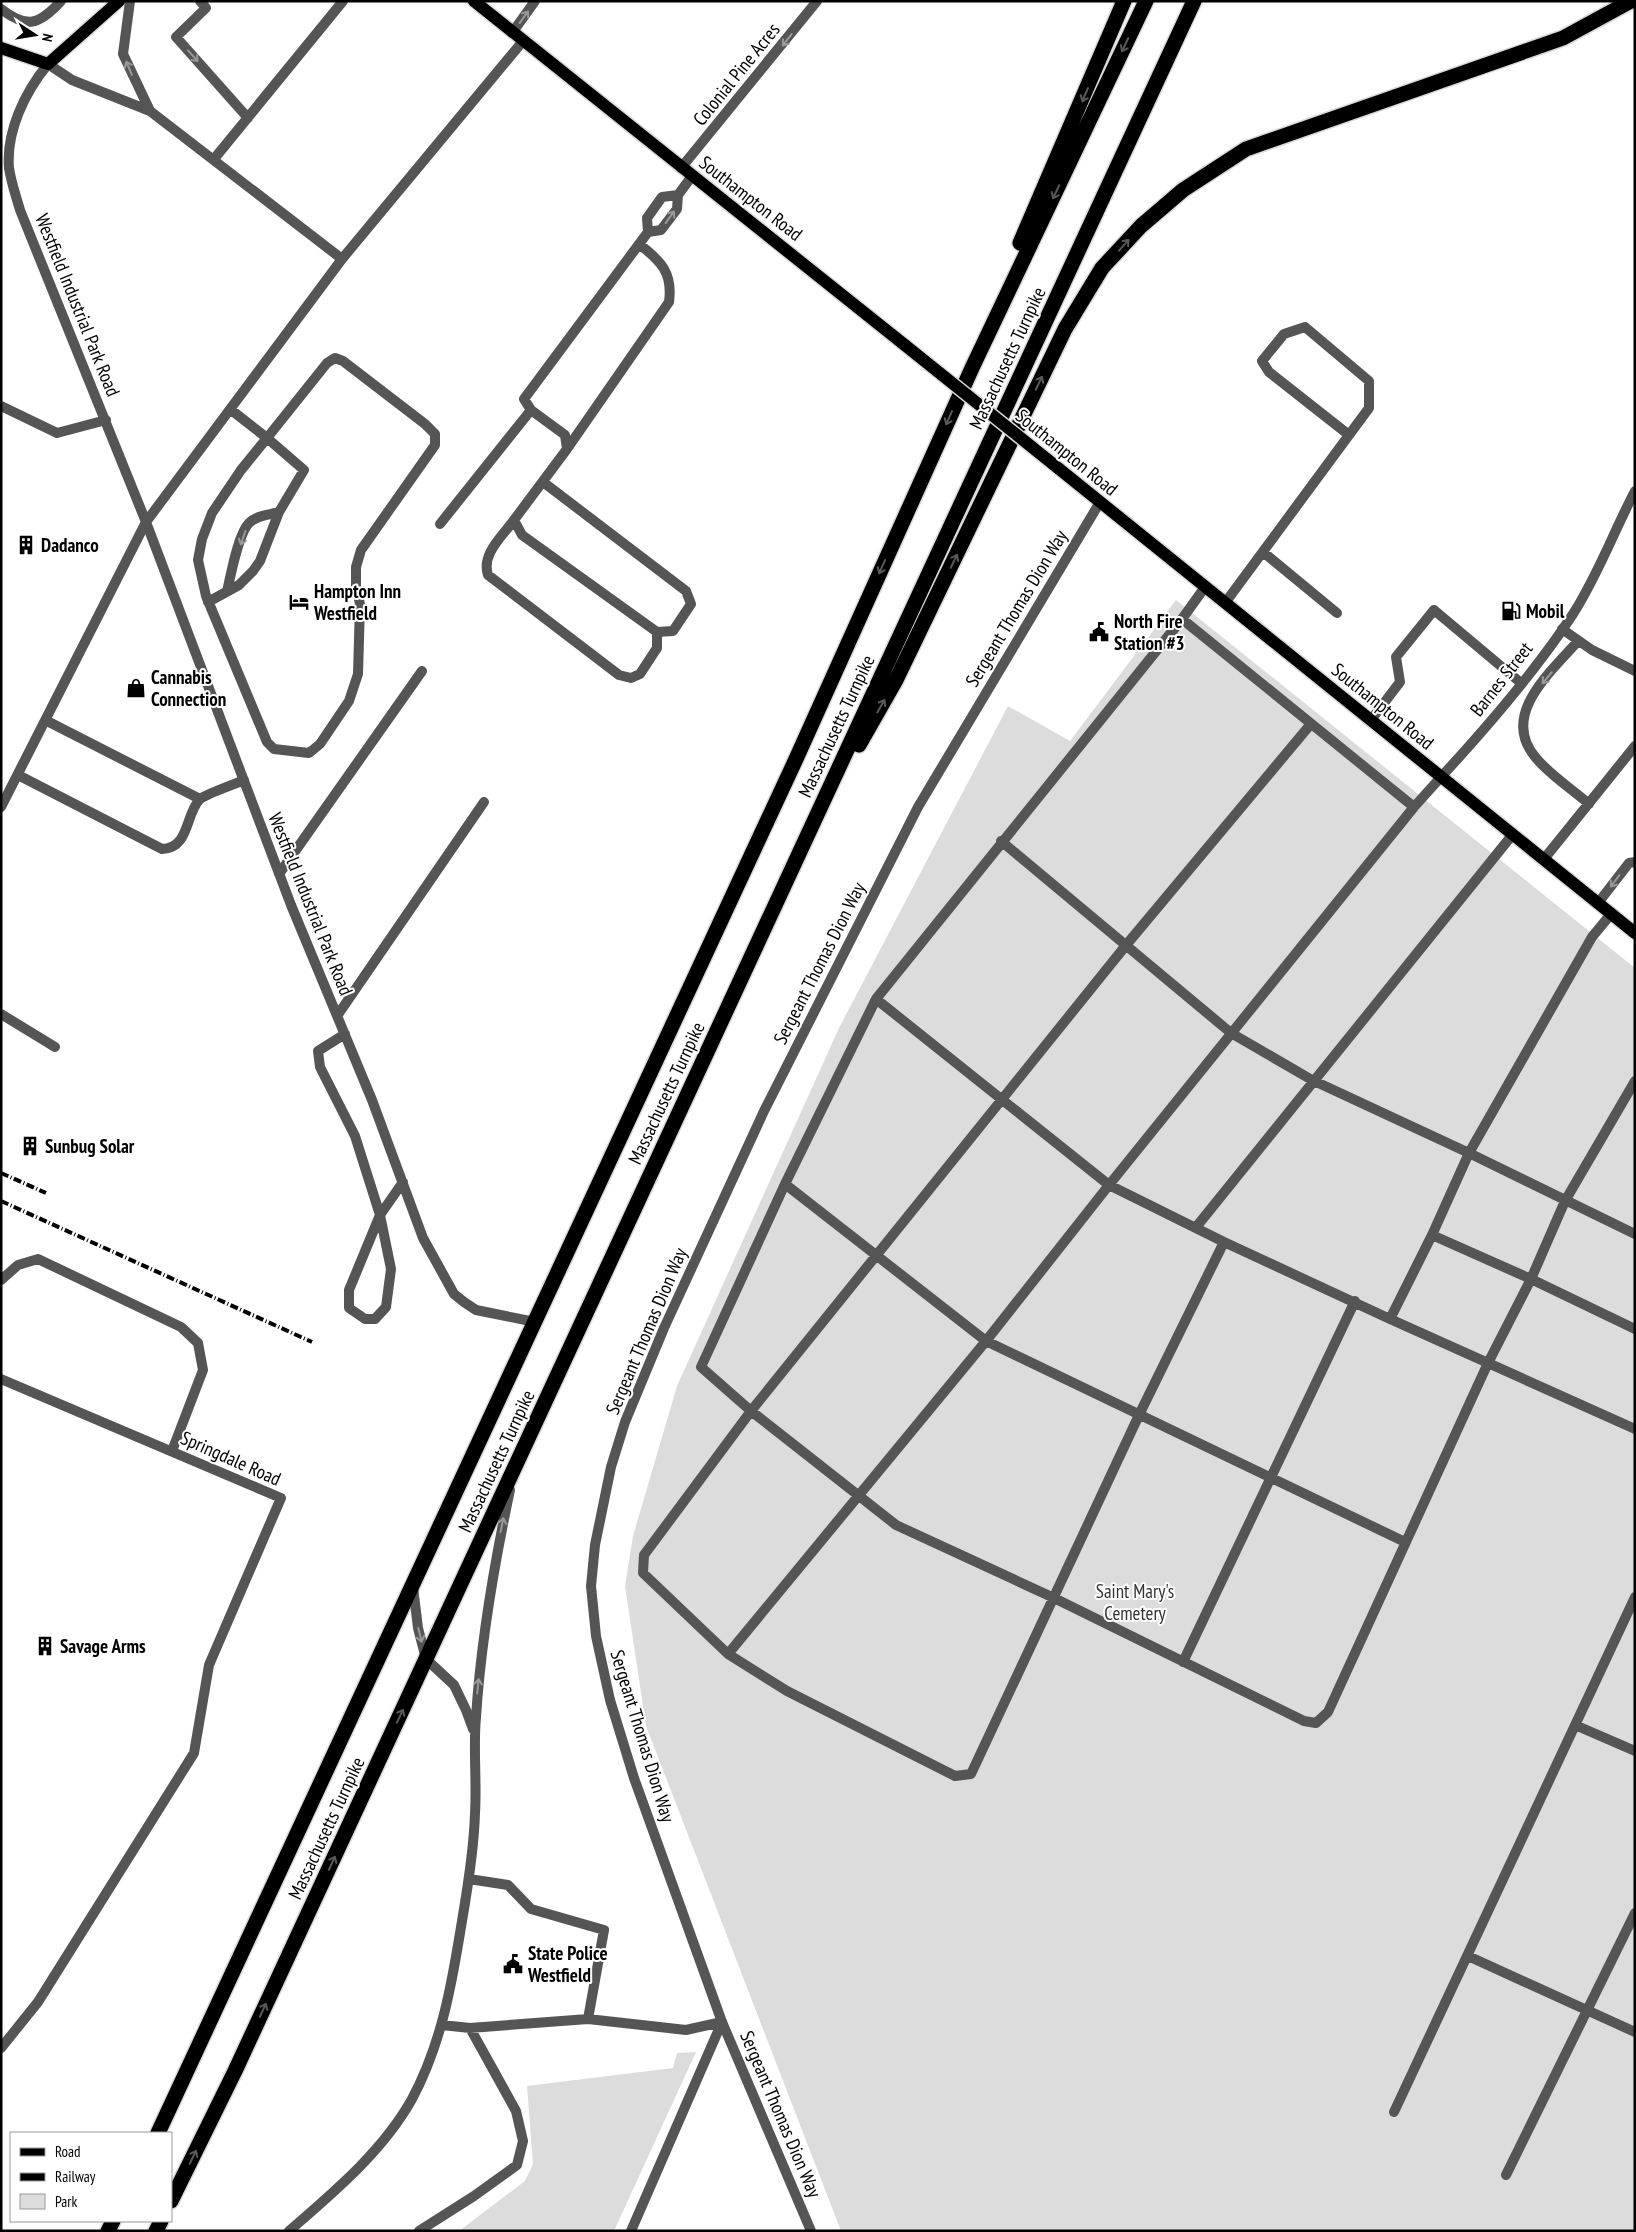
<svg xmlns="http://www.w3.org/2000/svg" width="1636" height="2232" font-family="'PT Sans Narrow',sans-serif">
<style>
.green{fill:#dcdcdc}
.lines{fill:none;stroke-linecap:round;stroke-linejoin:round}
.primary-casing{stroke:#dbdbdb;stroke-width:15}
.motorway-casing{stroke:#dbdbdb;stroke-width:18}
.service{stroke:#555;stroke-width:10}
.minor{stroke:#555;stroke-width:10}
.tertiary{stroke:#555;stroke-width:10}
.primary{stroke:#000;stroke-width:12}
.motorway{stroke:#000;stroke-width:15}
.rail{stroke:#000;stroke-width:4;stroke-dasharray:8 2.5 1 2.5;stroke-linecap:butt}
.primary-bridge-casing{stroke:#dbdbdb;stroke-width:15;stroke-linecap:butt}
.primary-bridge{stroke:#000;stroke-width:12}
.oneway{stroke:#999}
.oneway2{stroke:#595959}
.labels{text-anchor:middle;dominant-baseline:central;stroke-width:4;stroke-linejoin:round;paint-order:stroke}
.street-label{font-size:19px;fill:#000;stroke:#fff}
.poi-label{font-size:19px;font-weight:bold;fill:#000;stroke:#fff;text-anchor:start}
.park-label{font-size:19px;fill:#333;stroke:#fff}
</style>
<rect width="100%" height="100%" fill="#fff"/>
<path class="green" d="M1176 600 1635 968V2231H841L646 1726 625 1586 633 1536 677 1386 839 1028 1008 706 1070 741Z
M696 2052 614 2231H459L525 2181 533 2164 527 2086 673 2068 677 2053Z"/>
<g class="lines">
<defs>
<path id="primary" d="M474 1 906 346
M1 48 48 64 119 1
M1058 468 1635 933"/>
<path id="motorway" d="M1020 243 1124 1
M859 745 896 680 1065 329 1102 268 1141 226 1183 190 1246 149 1563 38 1631 1
M158 2133 796 759 972 368 1146 1
M171 2201 235 2071 1194 1
M108 2231 113 2221
M156 2231 161 2221"/>
</defs>
<use href="#primary" class="primary-casing"/>
<use href="#motorway" class="motorway-casing"/>
<path class="service" d="M130 1 123 54 150 111
M200 1 206 8 176 37 248 118
M1 9C27 29 39 25 61 1
M512 33 535 1
M523 41 342 259 146 522 291 905 372 1100 423 1238 454 1294 464 1302 476 1310 535 1322
M48 64 72 80 150 111 342 259
M214 159 343 1
M681 168 817 1
M678 195 662 197 647 218 648 232 661 230 677 209 678 195 692 176
M1 406 57 433 106 420
M567 449 669 302C673 273 661 261 639 244
M543 482 686 591 691 604 673 631 657 632 522 535 514 520 567 449 565 435 531 410 524 399 648 232
M514 520C502 537 481 554 488 575L619 675 631 678 640 674 657 648V632
M440 524 531 410
M1263 552 1337 613
M1205 587 1182 619 876 999 785 1184 701 1367 751 1411 896 1525 1054 1598 1304 1721 1316 1723 1328 1712 1488 1363 1531 1279 1565 1201 1635 1081
M227 591C231 575 238 534 249 523 257 515 269 515 279 512
M208 602 239 585 253 571 260 561 279 512 304 470 267 438 327 363 335 358 343 361 425 424 435 434V445L361 550 356 567V586L360 604 358 674 349 701 320 744 309 753 274 749 267 742 206 596 198 560 202 539 212 513 241 470 267 438 230 409
M1225 603 1369 408V381L1305 327 1284 334 1262 361 1269 372 1349 435
M1182 619 1414 807
M1562 629 1592 650 1635 671
M1578 641C1551 672 1499 715 1536 758 1550 775 1572 789 1589 804
M1371 720 1400 682 1396 657 1434 610 1521 683
M47 721 200 799
M18 775 162 849C190 848 185 814 200 799 206 794 235 784 244 780
M1001 841 1231 1033 1312 1080 1469 1153 1635 1234
M1544 859 1635 746
M279 874 422 671
M1598 903 1629 863 1635 862
M876 999 1109 1185 1224 1242 1390 1319 1635 1429
M1 1014 55 1047
M337 1016 484 802
M345 1034 318 1051 320 1067 355 1136 380 1215 349 1290V1308L365 1319H375L386 1307 391 1269 380 1215 403 1182
M785 1184 986 1341 1405 1542
M1197 1226 1513 834
M1432 1235 1531 1279 1635 1329
M1224 1242 1139 1415 971 1774 955 1776 787 1691 728 1654 643 1573 644 1555 751 1411 1127 944 1310 725
M1 1280 18 1265 38 1259 181 1327 198 1343 203 1370 172 1451
M1390 1319 1432 1235 1469 1153 1592 937 1611 914
M1 1379 281 1498 209 1665 194 1753 38 2002 1 2048
M413 1587 418 1628 426 1659 454 1685 466 1710 473 1729
M728 1654 986 1341 1109 1185 1414 807 1441 777
M1183 1662 1355 1301
M1575 1725 1635 1751
M469 1879 508 1885 531 1909 604 1930 588 2019
M1468 1956 1635 2032
M442 2025 470 2028 588 2019 686 2030 722 2022
M1394 2112 1635 1597
M1506 2175 1635 1913
M289 2231C334 2192 383 2151 412 2099 442 2043 452 1983 462 1921 468 1886 474 1849 475 1813 477 1781 473 1749 476 1717 481 1640 494 1565 510 1490
M419 2231 474 2196 517 2165 523 2141 516 2111 470 2028
M631 2231 722 2022"/>
<path class="minor" d="M1441 777C1488 726 1535 672 1573 614 1598 575 1614 531 1635 491
M811 2231 722 2022 634 1778 610 1700 596 1636 591 1586 595 1545 611 1467 625 1422 664 1328 764 1111 918 807 1100 502"/>
<path class="tertiary" d="M1 807 146 522 20 210C16 196 11 182 9 168 6 131 25 92 48 64"/>
<use href="#primary" class="primary"/>
<use href="#motorway" class="motorway"/>
<path class="rail" d="M1 1173 46 1193
M1 1201 312 1342"/>
<defs>
<path id="primary-bridge" d="M906 346 1058 468"/>
</defs>
<use href="#primary-bridge" class="primary-bridge-casing"/>
<use href="#primary-bridge" class="primary-bridge"/>
</g>
<defs><path id="oneway-shaft" d="M-6 0H5M1.5-3L5.5 0L1.5 3" fill="none" stroke-width="1.6" stroke-linecap="round" stroke-linejoin="round" transform="scale(1.25)"/></defs>
<g class="oneway">
<use href="#oneway-shaft" transform="translate(524 17) rotate(-54)"/>
<use href="#oneway-shaft" transform="translate(787 40) rotate(128)"/>
<use href="#oneway-shaft" transform="translate(193 56) rotate(48)"/>
<use href="#oneway-shaft" transform="translate(129 68) rotate(-113)"/>
<use href="#oneway-shaft" transform="translate(670 217) rotate(-54)"/>
<use href="#oneway-shaft" transform="translate(243 538) rotate(109)"/>
<use href="#oneway-shaft" transform="translate(1547 678) rotate(130)"/>
<use href="#oneway-shaft" transform="translate(1615 881) rotate(127)"/>
<use href="#oneway-shaft" transform="translate(502 1525) rotate(-78)"/>
<use href="#oneway-shaft" transform="translate(420 1635) rotate(76)"/>
<use href="#oneway-shaft" transform="translate(478 1686) rotate(-84)"/>
</g>
<g class="oneway2">
<use href="#oneway-shaft" transform="translate(1125 45) rotate(115)"/>
<use href="#oneway-shaft" transform="translate(1085 95) rotate(113)"/>
<use href="#oneway-shaft" transform="translate(1056 192) rotate(115)"/>
<use href="#oneway-shaft" transform="translate(1124 245) rotate(-48)"/>
<use href="#oneway-shaft" transform="translate(1039 383) rotate(-65)"/>
<use href="#oneway-shaft" transform="translate(949 418) rotate(114)"/>
<use href="#oneway-shaft" transform="translate(954 561) rotate(-64)"/>
<use href="#oneway-shaft" transform="translate(882 567) rotate(114)"/>
<use href="#oneway-shaft" transform="translate(881 706) rotate(-60)"/>
<use href="#oneway-shaft" transform="translate(400 1716) rotate(-65)"/>
<use href="#oneway-shaft" transform="translate(332 1863) rotate(-65)"/>
<use href="#oneway-shaft" transform="translate(263 2010) rotate(-65)"/>
<use href="#oneway-shaft" transform="translate(193 2157) rotate(-64)"/>
</g>
<defs>
<symbol id="building-bare" viewBox="-9 -9 18 18"><path d="M-4-6H4V6H1V3H-1V6H-4ZM-2.5-4.3h1.7v1.8h-1.7ZM.8-4.3h1.7v1.8H.8ZM-2.5-1h1.7V.8h-1.7ZM.8-1h1.7V.8H.8Z" fill="#000" stroke="#fff" stroke-width="2.5" paint-order="stroke"/></symbol>
<symbol id="hotel-bare" viewBox="-9 -9 18 18"><path d="M-6-4.5h1.5V1H6V5H4.5V3h-9V5H-6ZM-4 0a1.8 1.8 0 1 1 3.6 0ZM.5 0V-2.5h3Q6-2.5 6 0Z" fill="#000" stroke="#fff" stroke-width="2.5" paint-order="stroke"/></symbol>
<symbol id="fuel-bare" viewBox="-9 -9 18 18"><path d="M-5.5-6h7V0h2V4h1.3V-2.5L3-4.5l.8-.8L6-3V5H2.5V1h-1V6h-7ZM-4.2-4.7v3.2H.2V-4.7Z" fill="#000" stroke="#fff" stroke-width="2.5" paint-order="stroke"/></symbol>
<symbol id="civic-bare" viewBox="-9 -9 18 18"><path d="M-.6-6.5H3V-4.5H.6V-3L4-1V1h2V6H-6V1h2V-1L-.6-3ZM-1.2 2.5V6h2.4V2.5Z" fill="#000" stroke="#fff" stroke-width="2.5" paint-order="stroke"/></symbol>
<symbol id="shop-bare" viewBox="-9 -9 18 18"><path d="M-5-2.5h2.3a2.7 3.5 0 0 1 5.4 0H5L5.5 6h-11ZM-1.5-2.5h3a1.5 2.3 0 0 0-3 0Z" fill="#000" stroke="#fff" stroke-width="2.5" paint-order="stroke"/></symbol>
</defs>
<g fill-rule="evenodd">
<use href="#building-bare" x="12" y="531" width="28" height="28"/>
<use href="#hotel-bare" x="285" y="588" width="28" height="28"/>
<use href="#fuel-bare" x="1497" y="597" width="28" height="28"/>
<use href="#civic-bare" x="1085" y="618" width="28" height="28"/>
<use href="#shop-bare" x="122" y="674" width="28" height="28"/>
<use href="#building-bare" x="16" y="1132" width="28" height="28"/>
<use href="#building-bare" x="31" y="1632" width="28" height="28"/>
<use href="#civic-bare" x="499" y="1950" width="28" height="28"/>
</g>
<g class="labels">
<g class="street-label">
<text transform="translate(736 74) rotate(-51)">Colonial Pine Acres</text>
<text transform="translate(751 198) rotate(38)">Southampton Road</text>
<text transform="translate(78 305) rotate(68)">Westfield Industrial Park Road</text>
<text transform="translate(1007 358) rotate(-65)">Massachusetts Turnpike</text>
<text transform="translate(1067 452) rotate(39)">Southampton Road</text>
<text transform="translate(1016 608) rotate(-59)">Sergeant Thomas Dion Way</text>
<text transform="translate(1501 679) rotate(-52)">Barnes Street</text>
<text transform="translate(1383 706) rotate(39)">Southampton Road</text>
<text transform="translate(836 726) rotate(-65)">Massachusetts Turnpike</text>
<text transform="translate(311 904) rotate(68)">Westfield Industrial Park Road</text>
<text transform="translate(819 963) rotate(-63)">Sergeant Thomas Dion Way</text>
<text transform="translate(666 1093) rotate(-65)">Massachusetts Turnpike</text>
<text transform="translate(646 1331) rotate(-67)">Sergeant Thomas Dion Way</text>
<text transform="translate(231 1458) rotate(24)">Springdale Road</text>
<text transform="translate(496 1461) rotate(-65)">Massachusetts Turnpike</text>
<text transform="translate(643 1736) rotate(73)">Sergeant Thomas Dion Way</text>
<text transform="translate(326 1828) rotate(-65)">Massachusetts Turnpike</text>
<text transform="translate(781 2114) rotate(67)">Sergeant Thomas Dion Way</text>
</g>
<g class="poi-label">
<text x="41" y="545">Dadanco</text>
<text x="314" y="591">Hampton Inn<tspan x="314" dy="22">Westfield</tspan></text>
<text x="1526" y="611">Mobil</text>
<text x="1114" y="621">North Fire<tspan x="1114" dy="22">Station #3</tspan></text>
<text x="151" y="677">Cannabis<tspan x="151" dy="22">Connection</tspan></text>
<text x="45" y="1146">Sunbug Solar</text>
<text x="60" y="1646">Savage Arms</text>
<text x="528" y="1953">State Police<tspan x="528" dy="22">Westfield</tspan></text>
</g>
<g class="park-label">
<text x="1135" y="1591">Saint Mary's<tspan x="1135" dy="22">Cemetery</tspan></text>
</g>
</g>
<rect width="1636" height="2232" fill="none" stroke="#000000" stroke-width="5"/>
<rect x="10" y="2132" width="162" height="90" fill="#ffffff" stroke="#999999"/>
<rect x="20" y="2148" width="25" height="8" fill="#000000" stroke="#999999"/>
<text x="55" y="2157" font-size="15" fill="#000000">Road</text>
<rect x="20" y="2173" width="25" height="8" fill="#000000" stroke="#999999"/>
<text x="55" y="2182" font-size="15" fill="#000000">Railway</text>
<rect x="20" y="2194" width="25" height="15" fill="#dcdcdc" stroke="#999999"/>
<text x="55" y="2207" font-size="15" fill="#000000">Park</text>
<g transform="translate(35 35) rotate(102)" stroke="#ffffff" stroke-width="4" paint-order="stroke">
<path d="M0-4L9 19L0 12L-9 19Z" fill="#000000"/>
<text y="-8" font-size="14" font-weight="bold" text-anchor="middle" fill="#000000">N</text>
</g>
</svg>
